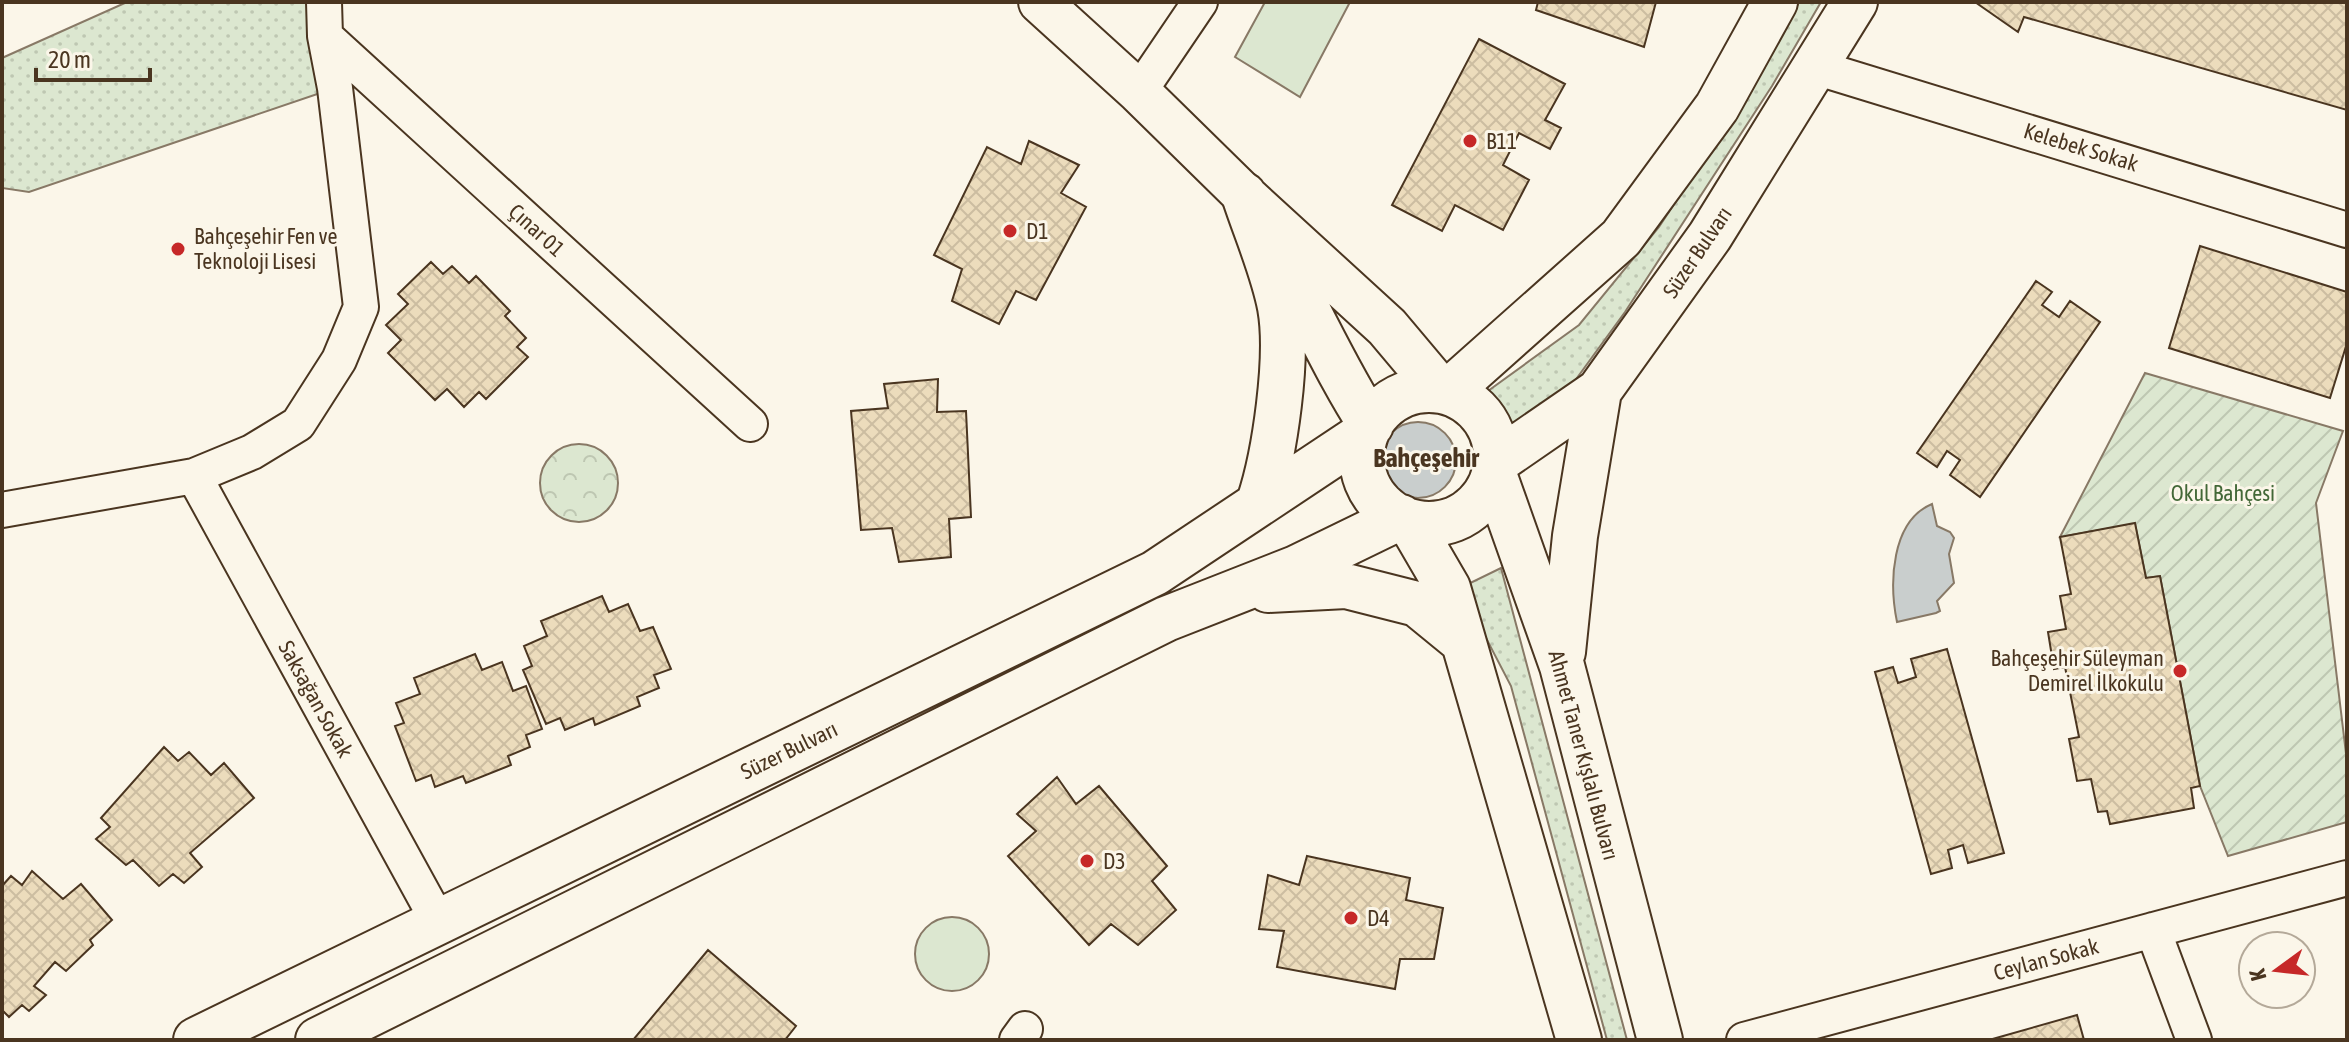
<svg xmlns="http://www.w3.org/2000/svg" width="2349" height="1042" font-family="'Asap Condensed',sans-serif">
<style>
.grass{fill:url(#grass-dots);stroke:#887966;stroke-width:2}
.park{fill:url(#park-crowns);stroke:#887966;stroke-width:2}
.garden{fill:url(#garden-furrows);stroke:#887966;stroke-width:2}
.pitch{fill:#dce7d0;stroke:#887966;stroke-width:2}
.water{fill:#c9cecd;stroke:#887966;stroke-width:2}
.building{fill:url(#building-cross-hatch);stroke:#4a3520;stroke-width:2}
.lines{fill:none;stroke-linecap:round;stroke-linejoin:round}
.minor-casing{stroke:#4a3520;stroke-width:38}
.tertiary-casing{stroke:#4a3520;stroke-width:46}
.secondary-casing{stroke:#4a3520;stroke-width:48}
.minor{stroke:#fbf6e9;stroke-width:34}
.tertiary{stroke:#fbf6e9;stroke-width:42}
.secondary{stroke:#fbf6e9;stroke-width:44}
.poi-dot{fill:#c62828;stroke:#fbf6e9;stroke-width:3}
.labels{text-anchor:middle;dominant-baseline:central;stroke-width:6;stroke-linejoin:round;paint-order:stroke}
.poi-label{font-size:22px;fill:#4a3520;stroke:#fbf6e9;text-anchor:start}
.street-label{font-size:22px;fill:#4a3520;stroke:#fbf6e9}
.park-label{font-size:22px;fill:#436837;stroke:#fbf6e9}
.quarter-label{font-size:26px;font-weight:bold;fill:#4a3520;stroke:#fbf6e9}
</style>
<defs>
<pattern id="grass-dots" width="8" height="8" patternUnits="userSpaceOnUse" patternTransform="scale(2)"><rect width="8" height="8" fill="#dce7d0"/><path d="M2 2h.1M6 6h.1" fill="none" stroke="#bec7b2" stroke-width="1.8" stroke-linecap="round"/></pattern>
<pattern id="park-crowns" width="20" height="18" patternUnits="userSpaceOnUse" patternTransform="scale(2)"><rect width="20" height="18" fill="#dce7d0"/><path d="M2 6a3 3 0 1 1 6 0M12 15a3 3 0 1 1 6 0" fill="none" stroke="#bec7b2"/></pattern>
<pattern id="garden-furrows" width="10" height="10" patternUnits="userSpaceOnUse" patternTransform="scale(2)"><rect width="10" height="10" fill="#dce7d0"/><path d="M-1 1l2-2M0 10L10 0M9 11l2-2" fill="none" stroke="#bec7b2"/></pattern>
<pattern id="building-cross-hatch" width="8" height="8" patternUnits="userSpaceOnUse" patternTransform="scale(2)"><rect width="8" height="8" fill="#ecdcbc"/><path d="M0 0l8 8M0 8l8-8" fill="none" stroke="#ccbda1"/></pattern>
</defs>
<rect width="100%" height="100%" fill="#fbf6e9"/>
<path class="grass" d="M127 2H324L335 88 29 192 2 188V58Z
M1799 2H1821L1772 86 1625 312 1574 382 1508 446 1481 396 1579 325 1659 227 1765 66Z
M1501 568 1627 1040H1607L1511 686 1460 588Z"/>
<path class="park" d="M540 483a39 39 0 1 1 78 0a39 39 0 1 1-78 0Z"/>
<path class="garden" d="M2145 373 2343 431 2316 503 2347 762V822L2228 856 2200 786 2160 576 2146 578 2135 524 2060 537Z"/>
<path class="pitch" d="M1265 2H1350L1300 97 1235 57Z
M915 954a37 37 0 1 1 74 0a37 37 0 1 1-74 0Z"/>
<path class="water" d="M1380 460a38 38 0 1 1 76 0a38 38 0 1 1-76 0Z
M1932 504 1937 526 1950 532 1954 538 1949 554 1954 583 1937 601 1940 611 1936 613 1897 622C1889 583 1891 521 1932 504Z"/>
<path class="building" d="M1538 2H1656L1644 47 1536 10Z
M1975 2H2347V110L2024 17 2018 32Z
M1479 39 1565 84 1545 120 1561 128 1550 149 1519 133 1503 165 1529 180 1503 230 1455 205 1442 231 1392 205Z
M1029 141 1079 165 1061 193 1086 207 1036 300 1016 291 999 324 952 301 962 269 934 255 987 147 1021 164Z
M2200 246 2347 292V343L2330 398 2169 348Z
M431 262 443 274 452 266 469 283 476 276 510 311 505 316 526 338 517 347 528 357 486 399 479 392 464 407 447 389 435 400 388 353 401 340 386 325 408 304 398 294Z
M2036 281 2052 292 2042 305 2059 317 2070 301 2100 322 1980 497 1950 475 1960 460 1947 451 1937 467 1917 453Z
M938 379 937 412 966 411 971 517 949 519 951 557 899 562 892 528 861 530 851 411 888 408 884 384Z
M2135 523 2146 578 2160 576 2200 786 2191 788 2194 808 2110 824 2107 811 2098 812 2091 779 2077 781 2069 739 2079 737 2065 667 2054 669 2048 632 2066 629 2060 596 2071 594 2060 537Z
M602 596 609 612 628 604 640 631 653 627 671 669 654 675 659 688 637 697 640 706 595 725 593 718 565 730 560 718 546 724 523 670 532 666 524 646 547 636 541 621Z
M1947 649 2004 853 1968 863 1963 845 1948 850 1952 868 1931 874 1875 672 1893 667 1898 683 1916 677 1911 659Z
M475 654 482 670 502 662 513 691 526 686 542 729 526 735 530 747 508 756 511 765 466 783 463 776 435 787 431 775 416 781 395 726 404 723 396 703 420 694 414 678Z
M164 747 178 761 189 752 211 775 224 763 254 798 190 853 202 867 184 883 173 874 159 886 133 860 126 865 96 839 110 827 101 818Z
M1057 777 1076 804 1099 786 1167 866 1152 881 1176 910 1138 945 1111 924 1089 945 1008 856 1036 831 1017 814Z
M1307 856 1410 878 1406 900 1443 908 1434 959H1400L1395 989 1277 967 1284 931 1259 929 1268 875 1299 885Z
M32 871 63 899 81 884 112 920 90 940 93 945 66 971 55 962 34 986 46 995 29 1011 22 1005 9 1017 2 1010V886L11 876 22 885Z
M708 950 796 1026 785 1040H633Z
M2077 1015 2084 1040H1989Z"/>
<g class="lines">
<defs>
<path id="minor" d="M325 36 750 424
M1815 67 2347 230
M1139 92 1200 2
M194 476 438 921
M2 510 194 476 252 452 298 424 339 360 361 307 335 88 325 36 324 2
M2153 930 2194 1040
M1017 1040 1025 1029
M1744 1040 2347 878"/>
<path id="tertiary" d="M1040 2 1139 92 1244 195"/>
<path id="secondary" d="M1244 195C1256 232 1273 270 1280 307 1289 357 1275 454 1259 502
M1246 198 1387 327 1440 390
M1281 260C1312 315 1337 373 1371 425
M1362 457a67 67 0 1 1 134 0a67 67 0 1 1-134 0Z
M1448 392 1621 238 1717 107 1775 2
M1496 462 1599 391 1710 236 1855 2
M1494 474 1562 666 1660 1040
M1409 521 1448 588 1579 1040
M1268 590 1346 586 1417 604 1461 640
M1563 652 1575 536 1599 391
M196 1040 1155 573 1367 432
M318 1040 1166 619 1296 568 1401 517"/>
</defs>
<use href="#minor" class="minor-casing"/>
<use href="#tertiary" class="tertiary-casing"/>
<use href="#secondary" class="secondary-casing"/>
<use href="#minor" class="minor"/>
<use href="#tertiary" class="tertiary"/>
<use href="#secondary" class="secondary"/>
</g>
<g class="poi-dot">
<circle cx="1470" cy="141" r="8"/>
<circle cx="1010" cy="231" r="8"/>
<circle cx="178" cy="249" r="8"/>
<circle cx="2180" cy="671" r="8"/>
<circle cx="1087" cy="861" r="8"/>
<circle cx="1351" cy="918" r="8"/>
</g>
<g class="labels">
<g class="poi-label">
<text x="1486" y="141">B11</text>
<text x="1026" y="231">D1</text>
<text x="194" y="236">Bahçeşehir Fen ve<tspan x="194" dy="25">Teknoloji Lisesi</tspan></text>
<text x="2164" y="658" text-anchor="end">Bahçeşehir Süleyman<tspan x="2164" dy="25">Demirel İlkokulu</tspan></text>
<text x="1103" y="861">D3</text>
<text x="1367" y="918">D4</text>
</g>
<g class="street-label">
<text transform="translate(2081 147) rotate(17)">Kelebek Sokak</text>
<text transform="translate(537 230) rotate(42)">Çınar 01</text>
<text transform="translate(1697 252) rotate(-56)">Süzer Bulvarı</text>
<text transform="translate(316 699) rotate(61)">Saksağan Sokak</text>
<text transform="translate(789 750) rotate(-26)">Süzer Bulvarı</text>
<text transform="translate(1584 755) rotate(75)">Ahmet Taner Kışlalı Bulvarı</text>
<text transform="translate(2046 959) rotate(-15)">Ceylan Sokak</text>
</g>
<g class="park-label">
<text x="2223" y="493">Okul Bahçesi</text>
</g>
<g class="quarter-label">
<text x="1426" y="458">Bahçeşehir</text>
</g>
</g>
<rect width="2349" height="1042" fill="none" stroke="#4a3520" stroke-width="8"/>
<g transform="translate(2277 970) rotate(255)"><circle r="38" fill="#fbf6e9" stroke="#b4a999" stroke-width="2"/>
<path d="M0-6L14 30L0 20L-14 30Z" fill="#c62828"/>
<text y="-12" font-size="22" font-weight="bold" text-anchor="middle" fill="#4a3520">K</text>
</g>
<path d="M36 68v12h114v-12" fill="none" stroke="#4a3520" stroke-width="4"/>
<text x="48" y="68" font-size="24" fill="#4a3520" stroke="#fbf6e9" stroke-width="6" paint-order="stroke">20 m</text>
</svg>
